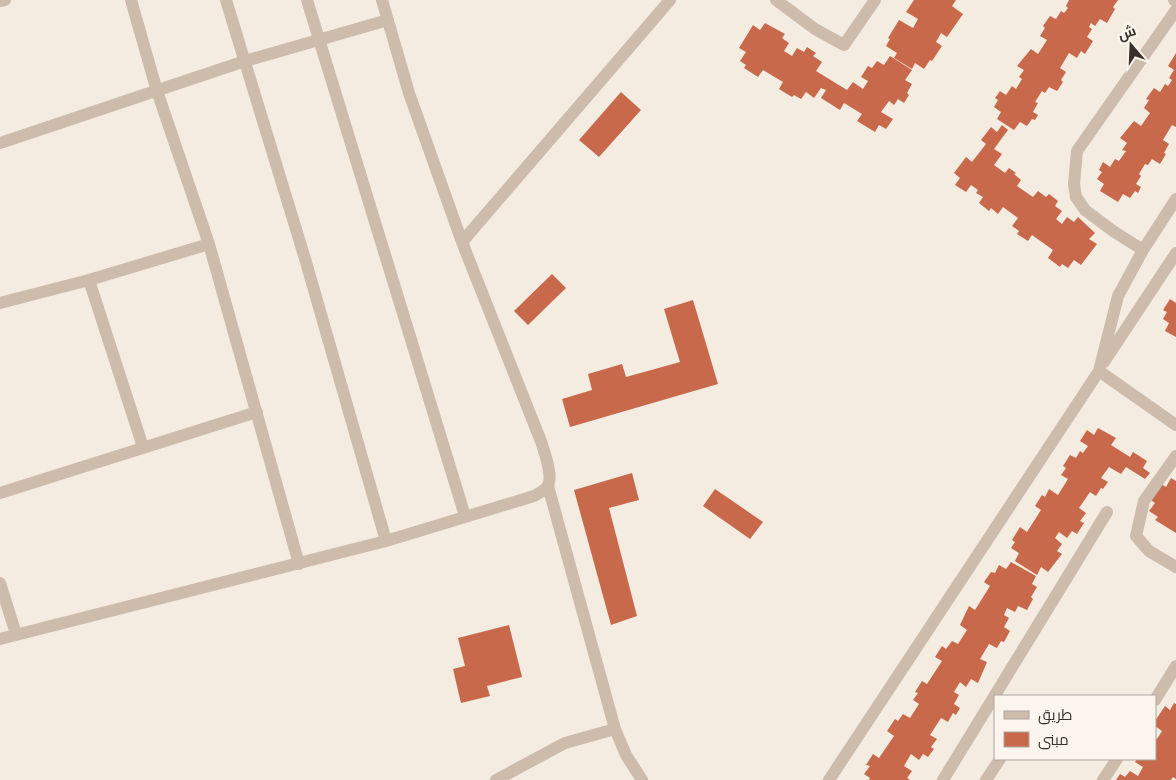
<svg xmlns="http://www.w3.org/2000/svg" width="1176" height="780" font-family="Overpass,Cairo,sans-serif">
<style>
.building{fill:#c8694b}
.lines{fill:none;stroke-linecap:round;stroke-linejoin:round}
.minor{stroke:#cdbbac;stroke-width:12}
</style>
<rect width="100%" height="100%" fill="#f4ebe1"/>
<path class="building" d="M914 0H956L952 6 963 14 947 37 941 33 936 42 942 46 932 61 930 60 924 69 915 63 912 69 894 58 897 53 886 46 890 39 888 38 899 20 913 28 918 19 906 12Z
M1069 0H1118L1113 7 1115 9 1107 23 1100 19 1095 26 1091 23 1089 27 1092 29 1087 37 1093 41 1085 54 1081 51 1077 58 1069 53 1060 68 1066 72 1061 80 1063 82 1057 91 1049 87 1045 93 1042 91 1035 102 1038 103 1033 112 1038 115 1035 120 1032 119 1027 126 1020 122 1014 130 997 119 1001 112 994 107 998 100 995 98 1000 91 1006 95 1012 86 1016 89 1022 79 1019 77 1024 70 1017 66 1031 49 1038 54 1047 40 1040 36 1045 28 1043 26 1050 16 1056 19 1061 11 1064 13 1068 8 1066 6Z
M765 23 785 34 782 38 789 43 784 51 792 56 797 48 804 52 807 47 816 53 813 56 822 62 816 71 847 90 853 82 863 89 868 81 861 77 868 66 872 68 877 61 884 65 890 56 912 70 905 80 912 84 907 93 909 95 904 103 898 99 894 105 889 101 881 112 893 119 886 129 879 125 875 132 857 121 862 114 844 103 840 110 821 98 826 90 821 88 814 98 806 92 801 99 794 95 792 97 779 89 783 82 763 70 758 77 744 68 746 65 740 61 746 52 739 48 753 25 760 30Z
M1176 53V127L1172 125 1163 140 1169 144 1164 153 1166 154 1160 164 1152 159 1148 165 1145 164 1139 174 1141 176 1136 184 1141 187 1138 193 1135 191 1130 198 1123 194 1118 202 1100 191 1104 184 1097 179 1102 172 1099 170 1103 162 1110 167 1115 159 1119 161 1126 151 1122 150 1127 143 1120 138 1134 121 1141 126 1150 113 1144 108 1149 100 1146 99 1154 88 1160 92 1165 84 1168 86 1172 80 1169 78 1174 70 1168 66Z
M621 92 641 110 599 157 579 140Z
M1002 125 1008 130 994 149 1002 154 994 165 1005 173 1009 168 1016 173 1014 174 1021 180 1017 186 1033 197 1038 191 1046 197 1049 194 1058 201 1055 206 1062 211 1056 219 1062 224 1067 217 1074 222 1078 217 1095 233 1089 239 1097 244 1081 265 1074 260 1068 268 1062 264 1060 267 1048 258 1053 250 1032 235 1028 241 1017 234 1019 231 1012 226 1018 218 1003 207 998 214 991 208 989 211 979 203 983 197 976 193 978 190 971 185 966 192 955 185 960 178 954 173 966 157 972 162 986 144 981 140 991 127 997 132Z
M552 274 566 288 528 325 514 311Z
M1170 299 1176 303V337L1165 331 1169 323 1163 319 1167 312 1163 310Z
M693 300 718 384 570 427 562 399 592 390 588 374 622 364 626 377 680 362 664 309Z
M1098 428 1116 438 1111 445 1130 457 1133 452 1147 461 1143 468 1150 473 1145 479 1126 467 1121 474 1109 467 1101 478 1108 482 1103 489 1101 488 1096 496 1090 492 1079 508 1086 513 1080 521 1084 523 1077 534 1072 531 1067 538 1059 532 1055 538 1062 544 1057 551 1062 554 1048 572 1041 567 1037 575 1015 561 1019 553 1011 548 1015 542 1012 540 1020 527 1027 532 1041 510 1035 506 1042 495 1045 497 1049 489 1058 495 1068 479 1061 475 1066 468 1063 466 1070 455 1076 458 1080 451 1083 453 1088 446 1080 441 1087 430 1094 435Z
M632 473 639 500 609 508 637 616 611 625 574 490Z
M1171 478 1176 481V533L1155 520 1158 517 1149 511 1155 503 1151 500 1161 484 1166 487Z
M715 489 763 522 750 539 703 506Z
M1011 562 1036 576 1032 584 1037 587 1031 597 1033 599 1027 610 1018 606 1015 612 1007 608 1004 615 1009 618 1004 627 1010 631 1004 642 1001 641 997 648 989 644 980 659 987 662 978 683 971 679 966 687 960 682 954 692 959 695 954 704 960 708 956 715 953 713 948 722 941 718 930 735 937 739 931 747 934 749 928 757 923 754 919 760 911 754 904 766 912 771 907 778 910 780H869L870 778 864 774 870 766 866 765 873 754 879 758 894 736 887 731 895 719 898 721 903 714 910 718 919 704 913 700 918 693 915 692 922 681 927 684 942 661 935 657 942 646 946 649 952 641 958 644 967 630 960 625 969 606 975 610 990 586 984 582 991 572 995 573 999 565 1006 569Z
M509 625 522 677 487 686 490 696 461 703 453 669 465 666 458 638Z
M1174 703 1176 704V779L1173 777 1171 780H1116L1120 774 1125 777 1130 771 1138 776 1143 767 1135 762 1137 759H1155V737L1157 739 1162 731 1155 726V721L1165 706 1170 710Z"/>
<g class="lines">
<path class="minor" d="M131 0 157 91 209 244 299 564
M226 0 306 262 386 541
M307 0 465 516
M776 0 815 29 844 45 875 0
M1174 0 1176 2
M0 1 5 0
M0 143 245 61 388 20
M462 242 670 0
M1143 250 1113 231 1085 210 1076 197 1074 184 1077 151 1176 10
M89 280 143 447
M0 303 89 280 209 244
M1104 362 1176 253
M1099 371 1118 296 1143 250 1176 199
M1176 456 1144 501 1136 536 1149 551 1176 567
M548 486 615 729 626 755 642 780
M0 493 257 412
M0 583 16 634
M0 639 386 541 534 496C539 493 544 491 547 487 554 478 545 455 542 444L462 242 409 93 382 0
M1155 700 1176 666
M496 780 565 743 615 729
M829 780 1099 371 1176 425
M943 780 1107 512
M986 780 1000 759
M1103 780 1117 759"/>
</g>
<rect x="994" y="695" width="162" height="65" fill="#fbf5ee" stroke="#aea6a0"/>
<rect x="1004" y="711" width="25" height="8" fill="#cdbbac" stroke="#aea6a0"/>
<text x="1038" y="720" font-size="15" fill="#3b302b">طريق</text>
<rect x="1004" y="732" width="25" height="15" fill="#c8694b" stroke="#aea6a0"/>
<text x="1038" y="745" font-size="15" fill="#3b302b">مبنى</text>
<g transform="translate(1131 45) rotate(341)" stroke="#fbf5ee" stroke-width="4" paint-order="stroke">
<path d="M0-4L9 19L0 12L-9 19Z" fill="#3b302b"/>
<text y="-8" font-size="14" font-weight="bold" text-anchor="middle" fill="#3b302b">ش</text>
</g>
</svg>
